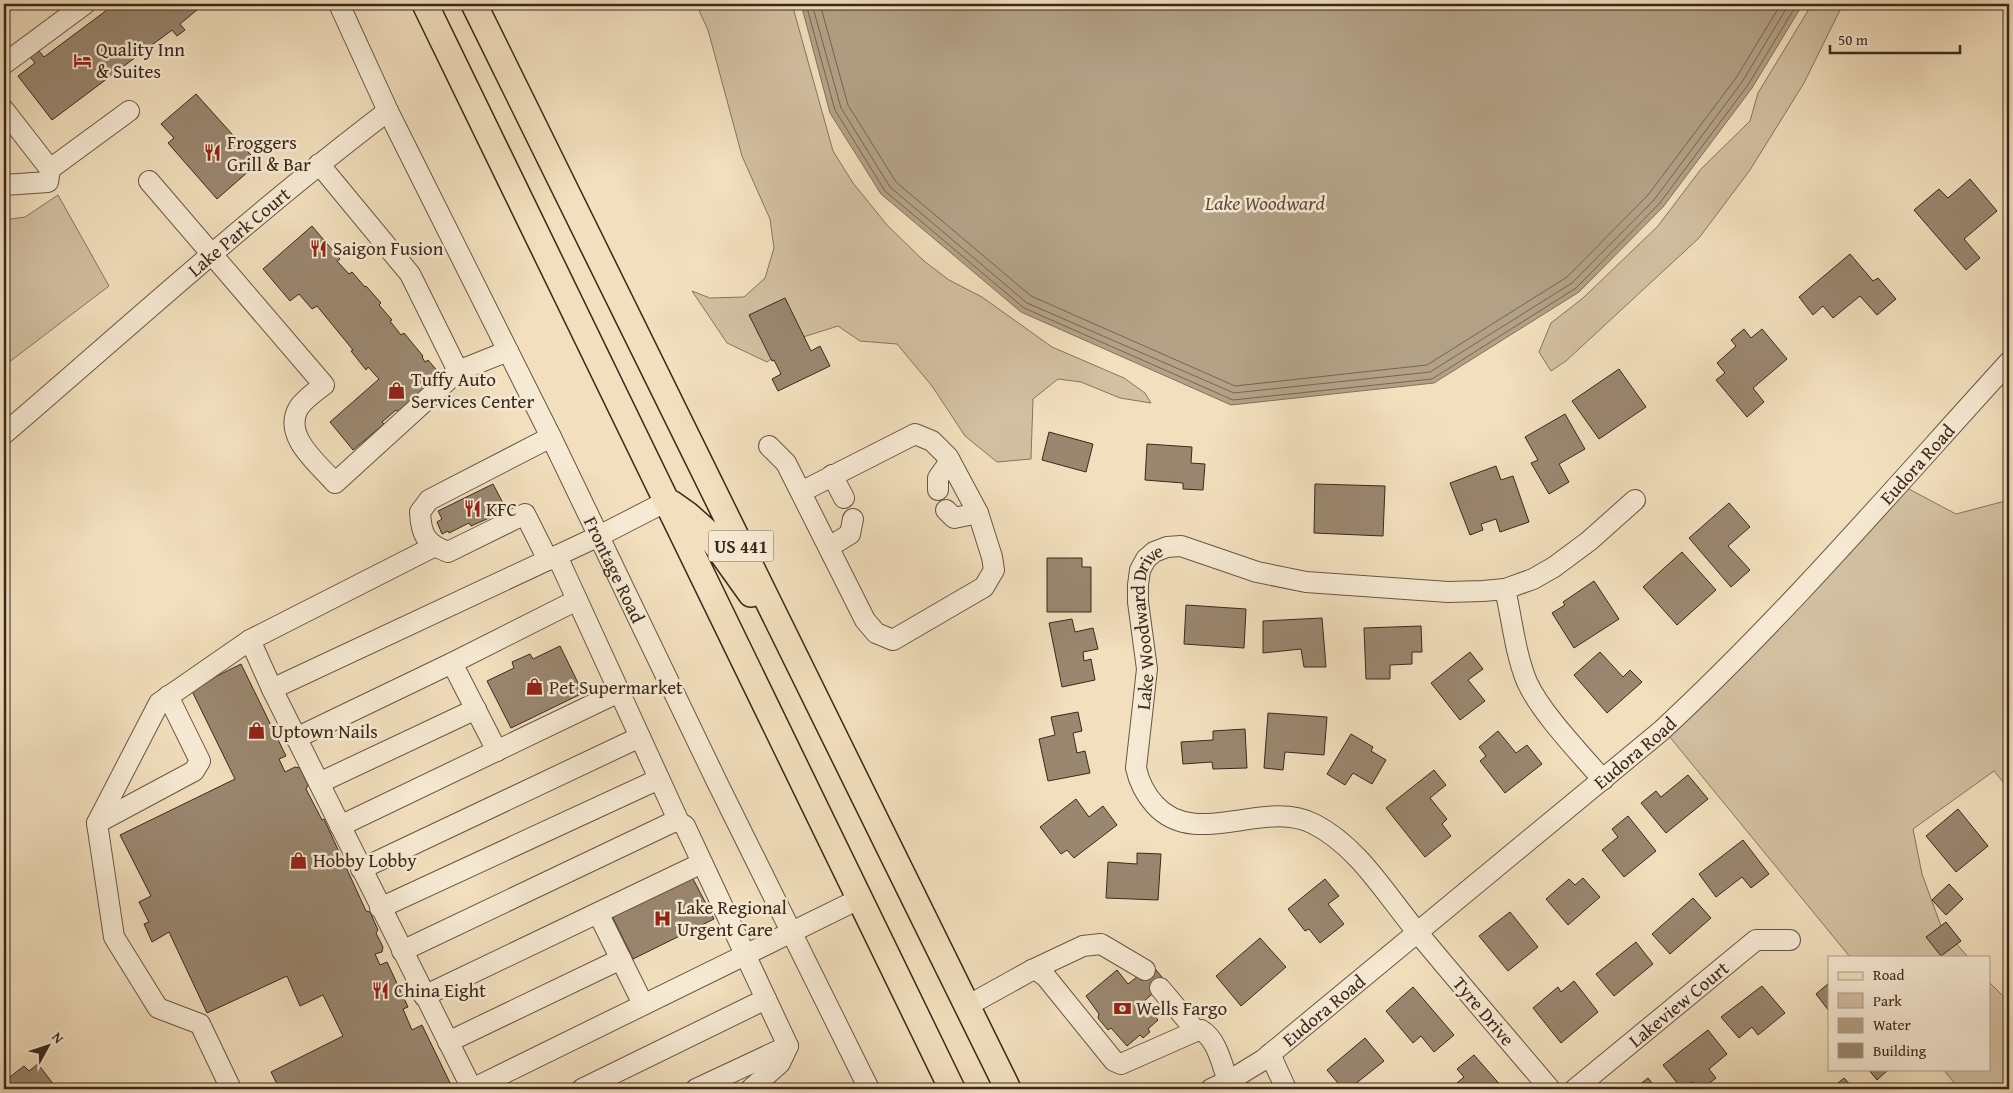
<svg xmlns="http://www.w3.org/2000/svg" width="2013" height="1093" font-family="'Gentium Book Plus',serif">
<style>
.green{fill:#d3c0a2;stroke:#86745f}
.water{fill:#b3a186;stroke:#83715c}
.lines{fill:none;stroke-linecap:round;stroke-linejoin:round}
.shore{stroke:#766451;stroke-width:1}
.building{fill:#9a8770;stroke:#3a281c}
.minor-casing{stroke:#685644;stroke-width:22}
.major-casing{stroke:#3a281c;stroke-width:28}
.minor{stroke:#f7ead4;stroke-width:20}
.major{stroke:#f2dfbd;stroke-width:25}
.labels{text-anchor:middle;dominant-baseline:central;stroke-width:5;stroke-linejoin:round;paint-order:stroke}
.shield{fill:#f7ead4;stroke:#736253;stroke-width:1}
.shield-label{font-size:18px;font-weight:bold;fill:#3a281c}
.poi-label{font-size:19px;fill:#3a281c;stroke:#f7ead4;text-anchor:start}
.street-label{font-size:19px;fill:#3a281c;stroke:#f7ead4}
.water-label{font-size:20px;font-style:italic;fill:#5e4c3c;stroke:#f7ead4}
</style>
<rect width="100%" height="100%" fill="#f2dfbd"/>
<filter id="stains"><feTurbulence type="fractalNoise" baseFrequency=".004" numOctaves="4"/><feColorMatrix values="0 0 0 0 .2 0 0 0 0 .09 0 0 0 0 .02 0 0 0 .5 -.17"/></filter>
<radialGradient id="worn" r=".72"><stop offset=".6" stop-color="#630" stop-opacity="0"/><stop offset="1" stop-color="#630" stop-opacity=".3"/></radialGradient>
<path class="green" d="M696 4H792L833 151 853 183 887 225 924 261 949 280 982 297 1052 347 1124 378 1145 393 1151 403 1120 398 1081 382 1058 379 1033 399 1031 459 997 462 965 436 932 386 897 344 860 341 838 326 800 338 767 362 727 343 692 291 710 298 744 297 765 278 774 248 770 219 742 156 708 30Z
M1812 4H1843L1804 83 1750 170 1699 238 1566 361 1551 371 1539 352 1551 323 1583 298 1658 226 1701 169 1750 121 1758 93Z
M58 195 109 286 4 366V220L25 217Z
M1907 488 1956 514 2009 500V789L1994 771 1913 829 1922 874 1941 926 1968 957H1850L1669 736C1753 658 1830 573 1907 488Z
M1989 982 2009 1002V1089H1959L1943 1069H1989Z"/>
<path class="water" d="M801 4H1803L1752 88 1663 207 1579 292 1434 383 1231 405 1021 312 881 194 830 113Z"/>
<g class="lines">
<path class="shore" d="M806 4 835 110 885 191 1024 308 1233 400 1432 379 1576 288 1659 204 1748 85 1797 4
M812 4 841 108 890 187 1027 303 1234 393 1430 372 1572 283 1654 200 1742 82 1789 4
M820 4 848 105 896 182 1031 296 1235 386 1427 365 1567 277 1648 195 1736 78 1781 4"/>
</g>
<path class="building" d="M115 4H204L180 24 185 30 177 36 172 30 52 120 18 76 35 63 30 57 39 51 44 57Z
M196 94 258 163 217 199 168 143 174 138 161 124Z
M1970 179 1997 211 1964 239 1980 258 1966 270 1914 210 1939 189 1948 198Z
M312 226 340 259 337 261 349 274 352 272 365 287 366 286 381 303 379 305 392 320 390 321 401 335 404 333 423 356 422 357 425 362 428 360 440 374 399 412 396 410 382 422 384 424 353 450 330 422 379 379 368 367 366 370 351 351 353 350 317 306 312 309 299 294 290 301 263 269Z
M1850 254 1873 281 1878 278 1896 299 1877 315 1860 296 1833 318 1823 306 1813 315 1799 297Z
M785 298 811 351 820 346 830 366 778 391 772 379 781 374 774 360 772 361 749 315Z
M1744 329 1751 338 1762 329 1787 359 1753 388 1764 402 1747 417 1716 380 1725 373 1717 363 1736 346 1731 340Z
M1619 369 1646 407 1599 439 1572 401Z
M1565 414 1585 449 1559 464 1569 482 1549 494 1531 463 1538 460 1525 437Z
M1049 432 1093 444 1086 472 1042 460Z
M1147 444 1192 447 1191 463 1205 464 1203 490 1183 489V483L1145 480Z
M1496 466 1501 480 1513 476 1529 522 1500 532 1496 519 1481 524 1483 530 1470 535 1450 483Z
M493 484 505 507 487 515 489 518 471 526 469 523 449 533 448 531 442 534 437 522 442 519 438 511Z
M1315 484 1385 486 1383 536 1314 533Z
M1729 503 1750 527 1728 546 1750 570 1731 587 1689 538Z
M1682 552 1716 590 1677 625 1643 587Z
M1047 558H1082V567H1091V612H1047Z
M1594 581 1619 619 1574 648 1552 613 1565 605 1563 602Z
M1186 605 1246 609 1244 648 1184 644Z
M1322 618 1326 667H1304L1301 649 1263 653V621Z
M1072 619 1075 632 1093 628 1098 649 1083 652 1084 661 1091 659 1095 680 1062 687 1049 623Z
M1421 626 1422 652H1412V664L1390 665V679H1366L1364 628Z
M560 646 583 693 511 728 487 681 514 668 512 662 530 654 533 659Z
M1470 652 1483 669 1468 680 1485 701 1460 720 1431 683Z
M1600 652 1623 677 1630 670 1642 682 1607 713 1574 675Z
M241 664 286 756 279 759 285 772 295 767 300 768 308 785 306 789 322 820 324 819 366 911 370 912 378 930 376 933 383 947 382 952 375 954 380 965 387 962 408 1007 403 1009 412 1030 422 1025 453 1089H271L278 1086 271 1072 343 1036 323 995 300 1006 287 976 207 1013 169 932 152 942 144 924 149 922 139 902 151 896 120 835 235 779 191 689Z
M1078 712 1082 731 1073 733 1077 753 1085 751 1090 773 1048 781 1039 739 1055 735 1051 717Z
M1268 713 1327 717 1324 755 1285 752 1283 770 1264 768Z
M1245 729 1247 768 1213 769 1212 762 1183 764 1181 742 1213 740V731Z
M1498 731 1516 753 1527 745 1542 764 1505 793 1480 761 1486 756 1479 747Z
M1351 734 1373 747 1371 751 1386 760 1372 784 1353 773 1345 785 1327 774Z
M1434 770 1446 785 1430 798 1447 819 1442 824 1451 836 1425 857 1386 808Z
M1688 775 1708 799 1666 833 1641 803 1656 791 1661 797Z
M1076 799 1089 817 1103 806 1117 825 1074 858 1067 850 1061 854 1040 827Z
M1958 809 1988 846 1956 872 1926 836Z
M1628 816 1656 851 1624 877 1602 850 1618 837 1612 829Z
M1743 840 1769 874 1751 888 1742 877 1716 897 1699 874Z
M1137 853 1161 854 1158 900 1106 898 1108 862 1137 864Z
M692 877 714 919 633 959 612 916Z
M1583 878 1600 897 1568 925 1546 899 1569 879 1575 885Z
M1325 879 1339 896 1328 904 1344 924 1320 943 1309 929 1305 931 1288 909Z
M1949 884 1963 899 1946 915 1932 900Z
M1693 898 1711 918 1670 954 1652 934Z
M1510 912 1538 947 1508 971 1479 936Z
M1946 922 1961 941 1941 956 1926 937Z
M1260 938 1286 967 1241 1006 1216 976Z
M1636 942 1653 964 1614 996 1596 974Z
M1152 965 1166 982 1143 1002 1158 1020 1148 1029 1150 1032 1143 1038 1140 1035 1127 1046 1111 1028 1108 1030 1098 1018 1099 1014 1086 996 1117 970 1128 984Z
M1574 981 1598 1012 1561 1043 1533 1008 1558 987 1561 992Z
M1829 983V1011L1816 994Z
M1762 986 1785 1013 1758 1035 1752 1027 1739 1038 1721 1017Z
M1413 987 1454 1035 1434 1052 1421 1036 1413 1043 1386 1011Z
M1708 1030 1727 1054 1709 1069 1716 1078 1702 1089H1698L1693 1082 1682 1089 1663 1065Z
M1365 1038 1384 1061 1349 1089H1343L1327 1070Z
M1474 1055 1502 1087 1500 1089H1450L1464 1077 1457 1069Z
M38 1064 57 1089H13L6 1080 24 1066 29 1071Z
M1868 1069H1889L1877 1080Z
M1648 1078 1657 1089H1634Z
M1844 1078 1854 1089H1831Z"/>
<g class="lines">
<defs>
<g id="minor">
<path id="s1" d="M339 4 388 111 551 437 716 780 869 1089"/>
<path d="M4 64 85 4"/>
<path d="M4 110 50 169 48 182 4 185"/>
<path d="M319 164 410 274 458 371 508 351"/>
<path d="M50 169 129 111"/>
<path d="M149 181 324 385C316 391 303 400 298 409 283 437 319 464 335 483L458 371"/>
<path id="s2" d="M4 434C131 325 255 212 388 111"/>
<path d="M769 446 786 463 865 620 876 633 893 640 984 587 994 570 992 557 978 513 948 457 932 441 915 434 801 492"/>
<path d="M832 475 844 498"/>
<path d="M938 490V478L950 461"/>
<path d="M946 510 954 518 978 513"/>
<path d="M829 547 850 534 853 519"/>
<path d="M557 556 679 822"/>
<path d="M548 560 525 514 448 552C426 544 421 535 420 512L429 500 551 437"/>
<path d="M1505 589C1512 619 1515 653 1527 682 1541 713 1580 753 1603 780"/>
<path d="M250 640 433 547"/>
<path d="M452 663 497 751"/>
<path d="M296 738 452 663 577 600"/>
<path d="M319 783 476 709"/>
<path d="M97 823 194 771 200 761 168 696"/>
<path d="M340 826 619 692"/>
<path d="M361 869 640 737"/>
<path d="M380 908 659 779"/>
<path d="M598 913 643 1004"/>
<path d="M402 951 673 822H679L685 826 788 1046 780 1063 751 1089"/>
<path d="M1032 970 1083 946 1101 944 1145 970"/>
<path d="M1160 988 1196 1031"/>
<path d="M424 996 702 863"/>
<path d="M967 1006 1032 970 1038 971 1046 977 1114 1061 1121 1064 1196 1031 1201 1030C1217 1039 1222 1065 1228 1081"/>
<path d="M448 1042 621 959"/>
<path d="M1270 1054 1286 1089"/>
<path d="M231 1089 200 1024 158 1008 114 937 97 823 159 703 250 640 272 689"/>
<path d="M472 1089 272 689 599 536 667 501"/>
<path d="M472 1089 859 899"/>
<path d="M582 1089 766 999"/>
<path d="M696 1089 788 1046"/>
<path id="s3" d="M1211 1089 1232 1079 1263 1060 1661 731C1785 616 1895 487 2009 362"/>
<path id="s4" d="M1550 1089C1506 1037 1461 985 1418 933 1386 895 1359 847 1314 824 1264 798 1196 850 1155 805 1145 794 1139 782 1136 768L1147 669 1138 602V585L1140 570 1146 559 1154 552 1167 547 1181 546 1257 572 1306 582 1448 592 1483 591 1505 589 1533 579 1554 567 1589 541 1635 500"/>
<path id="s5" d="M1575 1089 1756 940H1790"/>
</g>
<path id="major" d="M425 4 952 1089
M474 4 1008 1089
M671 503 688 515 706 531 751 594"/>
</defs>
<use href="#minor" class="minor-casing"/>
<use href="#major" class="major-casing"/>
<use href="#minor" class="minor"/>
<use href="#major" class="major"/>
</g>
<defs>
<symbol id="hotel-bare" viewBox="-9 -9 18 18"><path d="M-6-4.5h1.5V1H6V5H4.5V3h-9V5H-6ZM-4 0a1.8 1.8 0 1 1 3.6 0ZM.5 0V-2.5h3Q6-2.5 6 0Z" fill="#8f2418" stroke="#f7ead4" stroke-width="2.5" paint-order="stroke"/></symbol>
<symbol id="restaurant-bare" viewBox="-9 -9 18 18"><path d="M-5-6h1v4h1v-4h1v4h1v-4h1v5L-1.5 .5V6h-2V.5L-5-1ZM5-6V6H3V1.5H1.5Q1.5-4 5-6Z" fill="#8f2418" stroke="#f7ead4" stroke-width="2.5" paint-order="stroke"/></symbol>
<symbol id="shop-bare" viewBox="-9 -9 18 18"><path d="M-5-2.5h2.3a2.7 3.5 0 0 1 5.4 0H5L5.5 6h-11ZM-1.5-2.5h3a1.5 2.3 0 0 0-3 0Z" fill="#8f2418" stroke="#f7ead4" stroke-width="2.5" paint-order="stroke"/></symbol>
<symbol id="hospital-bare" viewBox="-9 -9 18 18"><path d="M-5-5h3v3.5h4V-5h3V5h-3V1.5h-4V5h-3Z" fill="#8f2418" stroke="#f7ead4" stroke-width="2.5" paint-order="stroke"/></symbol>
<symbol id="bank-bare" viewBox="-9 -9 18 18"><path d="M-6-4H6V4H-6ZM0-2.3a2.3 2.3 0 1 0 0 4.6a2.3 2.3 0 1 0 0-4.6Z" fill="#8f2418" stroke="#f7ead4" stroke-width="2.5" paint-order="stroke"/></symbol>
</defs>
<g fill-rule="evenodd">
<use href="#hotel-bare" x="70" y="48" width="25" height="25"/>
<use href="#restaurant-bare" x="200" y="140" width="25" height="25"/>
<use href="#restaurant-bare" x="306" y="236" width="25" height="25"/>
<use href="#shop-bare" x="384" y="378" width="25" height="25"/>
<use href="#restaurant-bare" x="460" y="496" width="25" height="25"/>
<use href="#shop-bare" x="522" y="674" width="25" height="25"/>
<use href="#shop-bare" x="244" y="718" width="25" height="25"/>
<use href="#shop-bare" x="286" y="848" width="25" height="25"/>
<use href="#hospital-bare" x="650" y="906" width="25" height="25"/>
<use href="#restaurant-bare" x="368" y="978" width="25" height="25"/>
<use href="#bank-bare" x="1110" y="996" width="25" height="25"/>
</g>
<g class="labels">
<rect class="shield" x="708.5" y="530.5" width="65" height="31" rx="4"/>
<g class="shield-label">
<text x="741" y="546">US 441</text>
</g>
<g class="poi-label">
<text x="96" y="49">Quality Inn<tspan x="96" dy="22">&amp; Suites</tspan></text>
<text x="227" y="142">Froggers<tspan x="227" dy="22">Grill &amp; Bar</tspan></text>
<text x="333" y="248">Saigon Fusion</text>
<text x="411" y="379">Tuffy Auto<tspan x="411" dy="22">Services Center</tspan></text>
<text x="486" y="509">KFC</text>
<text x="549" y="687">Pet Supermarket</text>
<text x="271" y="731">Uptown Nails</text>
<text x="313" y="860">Hobby Lobby</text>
<text x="677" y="907">Lake Regional<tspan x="677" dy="22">Urgent Care</tspan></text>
<text x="394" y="990">China Eight</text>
<text x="1136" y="1008">Wells Fargo</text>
</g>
<g class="street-label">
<text stroke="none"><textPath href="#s2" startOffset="310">Lake Park Court</textPath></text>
<text stroke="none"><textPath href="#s3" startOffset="946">Eudora Road</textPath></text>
<text stroke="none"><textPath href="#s1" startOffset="629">Frontage Road</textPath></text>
<text stroke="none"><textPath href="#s4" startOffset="709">Lake Woodward Drive</textPath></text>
<text stroke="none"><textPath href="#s3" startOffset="542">Eudora Road</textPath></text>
<text stroke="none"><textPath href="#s5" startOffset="134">Lakeview Court</textPath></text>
<text stroke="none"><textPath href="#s3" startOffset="138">Eudora Road</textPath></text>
<text transform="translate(1484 1011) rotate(50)">Tyre Drive</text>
</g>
<g class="water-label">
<text x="1265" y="202">Lake Woodward</text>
</g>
</g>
<rect width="2013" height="1093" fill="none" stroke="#f2dfbd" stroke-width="20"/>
<rect x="5" y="5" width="2003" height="1083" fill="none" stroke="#3a281c" stroke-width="2.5"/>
<rect x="10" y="10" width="1993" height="1073" fill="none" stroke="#3a281c"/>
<rect x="1828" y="956" width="162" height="115" fill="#f7ead4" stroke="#ab9c8a"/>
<rect x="1838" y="972" width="25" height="8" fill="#f2dfbd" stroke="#ab9c8a"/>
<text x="1873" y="980" font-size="15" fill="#3a281c">Road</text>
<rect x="1838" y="993" width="25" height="15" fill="#d3c0a2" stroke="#ab9c8a"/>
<text x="1873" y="1006" font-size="15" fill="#3a281c">Park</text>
<rect x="1838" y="1018" width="25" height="15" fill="#b3a186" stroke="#ab9c8a"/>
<text x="1873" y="1030" font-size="15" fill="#3a281c">Water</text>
<rect x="1838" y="1043" width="25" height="15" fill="#9a8770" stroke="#ab9c8a"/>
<text x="1873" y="1056" font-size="15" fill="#3a281c">Building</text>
<g transform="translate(48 1046) rotate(50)" stroke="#f7ead4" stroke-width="4" paint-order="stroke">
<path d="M0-4L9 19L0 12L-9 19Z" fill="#3a281c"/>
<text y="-8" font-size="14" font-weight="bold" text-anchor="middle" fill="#3a281c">N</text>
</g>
<path d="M1830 45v8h130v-8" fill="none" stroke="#3a281c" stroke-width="2.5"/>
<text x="1838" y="45" font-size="15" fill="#3a281c" stroke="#f7ead4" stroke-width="4" paint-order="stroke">50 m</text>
<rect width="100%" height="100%" filter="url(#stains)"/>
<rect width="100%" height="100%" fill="url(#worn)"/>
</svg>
